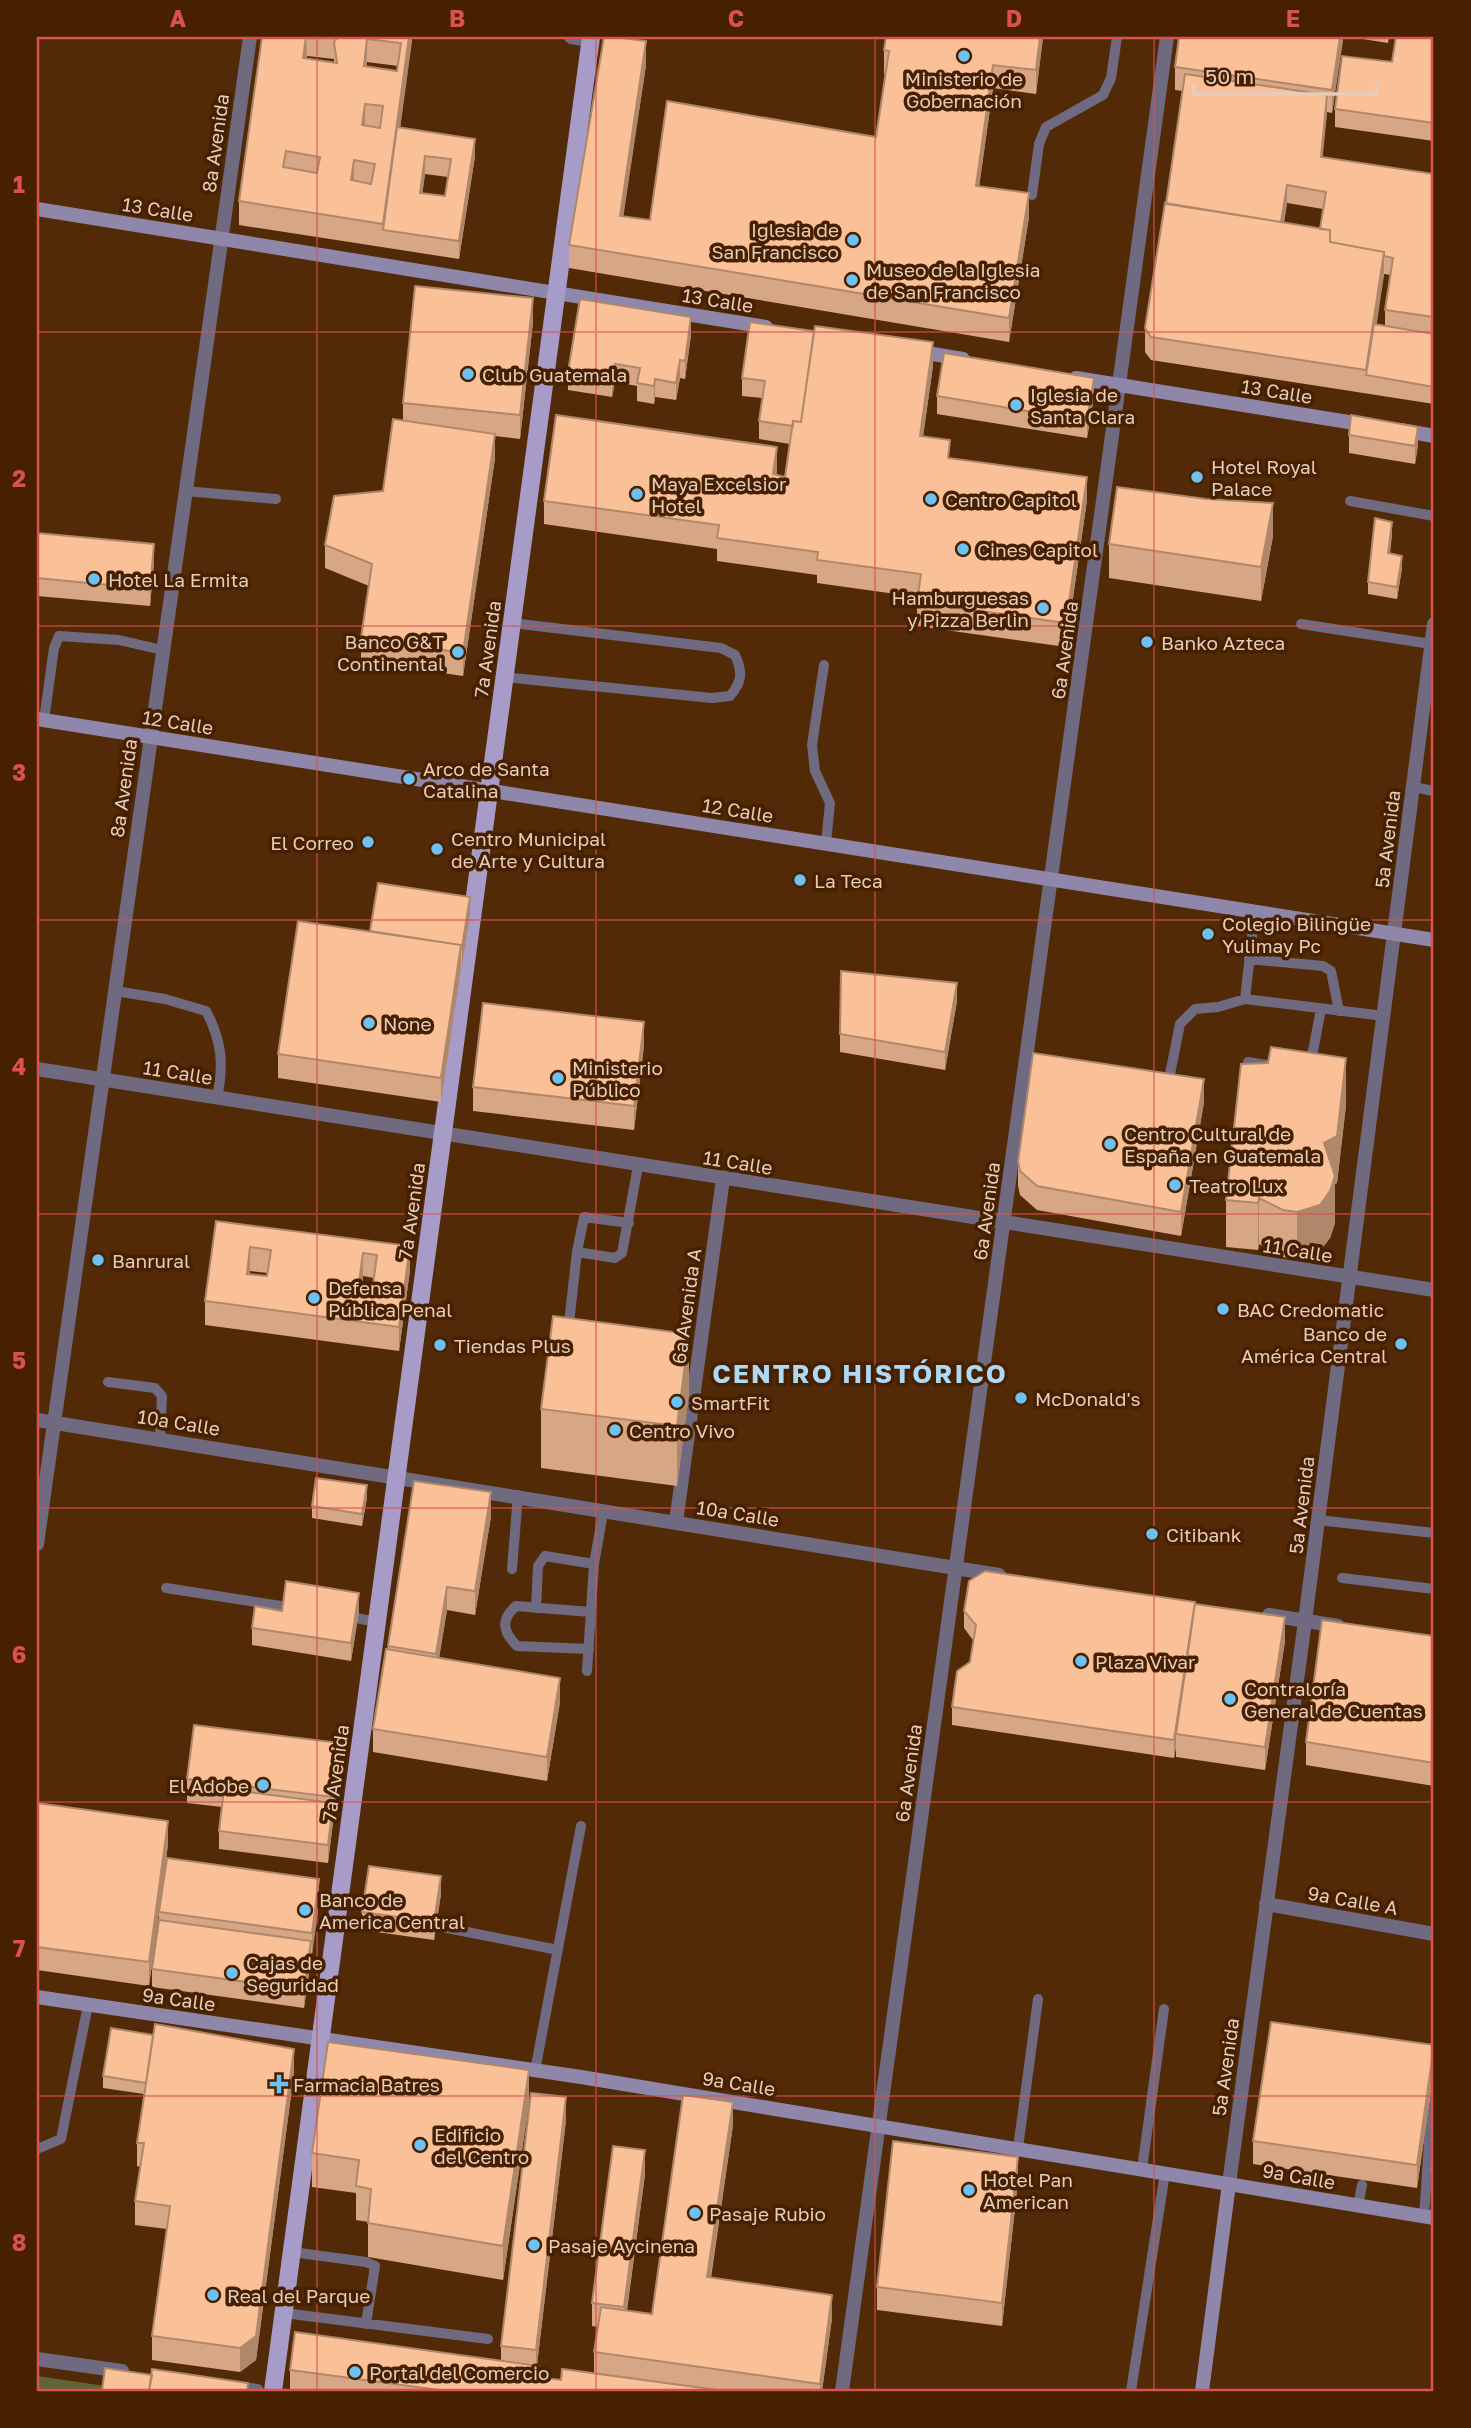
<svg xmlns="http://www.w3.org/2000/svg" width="1471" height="2428" font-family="'Golos Text',sans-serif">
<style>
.green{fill:#5f6636}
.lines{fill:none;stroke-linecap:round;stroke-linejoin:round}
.lane{stroke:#6f6a80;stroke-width:10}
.street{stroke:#6f6a80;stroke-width:14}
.secondary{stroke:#8f87a9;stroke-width:14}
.primary{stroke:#a79cc8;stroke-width:18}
.wall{fill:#d7a684;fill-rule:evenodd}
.shaded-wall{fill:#af876b}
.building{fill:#fac199;stroke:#af876b;stroke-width:2;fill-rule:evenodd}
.grid{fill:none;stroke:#da514d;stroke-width:2;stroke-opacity:0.55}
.poi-dot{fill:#6ec2f3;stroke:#472000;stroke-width:2.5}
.labels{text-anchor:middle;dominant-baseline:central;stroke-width:7;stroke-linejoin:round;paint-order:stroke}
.poi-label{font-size:19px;fill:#e6ccbb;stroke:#472000;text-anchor:start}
.street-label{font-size:19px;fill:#e6ccbb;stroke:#472000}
.district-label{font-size:26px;font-weight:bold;letter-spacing:2px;fill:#add9f5;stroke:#472000}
.neatline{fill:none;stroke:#da514d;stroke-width:2.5}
.grid-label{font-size:23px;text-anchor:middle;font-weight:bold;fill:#da514d}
</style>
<rect width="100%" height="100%" fill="#532a07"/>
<path class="green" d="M37 2376 105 2386 104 2391H37Z"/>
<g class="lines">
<path class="lane" d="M1032 195 1039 144 1046 127 1103 95 1111 78 1117 37
M185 491 276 499
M1350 501 1434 516
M1301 624 1431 644
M824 665 812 745 815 771 830 803 826 843
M503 677 712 698 730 696C742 682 743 672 735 655L721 648 512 623
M44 720 54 648 59 636 119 640 162 650
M1413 787 1434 791
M1249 959 1323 966 1331 971 1339 1011
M115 991 165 999 206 1011C222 1041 224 1065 217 1098
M1245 999 1255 911
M1248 1062 1273 1066
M1307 1063 1313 1051 1321 1009
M1169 1079 1180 1024 1195 1009 1218 1007 1245 999 1384 1016
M577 1252 584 1217 629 1223
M569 1323 577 1252 615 1258 622 1253 638 1166
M108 1382 155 1388 162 1396 160 1439
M1318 1520 1434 1533
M512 1569 518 1495
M1342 1578 1434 1589
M166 1588 294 1608
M536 1608 538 1566 545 1556 594 1564
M345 1616 377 1622
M589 1649 517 1646C503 1632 500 1620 516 1606L591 1612
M587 1671 594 1564 603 1513
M442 1927 558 1950
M535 2071 581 1826
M1018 2148 1038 1999
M37 2149 61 2139 88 2005
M1142 2169 1164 2009
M1358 2206 1362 2185
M1424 2217 1434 2066
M292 2252 366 2262 375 2266 366 2324
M284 2313 488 2339
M1131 2391 1165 2173"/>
<path class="street" d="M571 37 590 40
M37 1069 1434 1290
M37 1420 999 1575
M676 1522 723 1179
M37 1544 250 37
M1269 1615 1338 1626
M1266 1904 1434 1934
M1229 2184 1305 1621 1434 624
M37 2359 122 2371
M232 2387 257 2391
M842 2391 1167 37"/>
<path class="secondary" d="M37 209 766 327
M914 351 963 359
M1076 378 1367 425
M1401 430 1434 436
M37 719 1434 940
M37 1997 581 2077 1434 2218
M1202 2391 1229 2184"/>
<path class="primary" d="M273 2391 591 37"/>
</g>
<path class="wall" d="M262 37H412L400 128 475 156 459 259 239 225V201ZM307 56 334 59V63L306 59ZM367 62 398 66 397 71 367 67ZM425 174 448 177 445 196 422 194Z
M1043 37 1036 94 993 88 979 186 1029 217 1009 342 569 268V245L646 65 623 216 650 220 876 137 886 74H884V50Z
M1343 37 1332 113 1327 112 1322 157 1434 174V404L1151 360 1145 352V328L1166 204 1183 91 1175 90V67ZM1287 203 1323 209 1320 229 1284 223ZM1384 274 1391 275 1385 310V326L1376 325Z
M1350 37H1389L1388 43Z
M1434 37V141L1335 127V109L1392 62Z
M533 322 520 439 495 436V458L463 676 361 661V638L369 586 325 568V545L383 491 403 421V403Z
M691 335 685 379 680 378 676 400 655 397 654 404 637 401V386L615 382 612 397 568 390V372Z
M933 366 923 436 950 458 1087 500 1066 647 917 626V597L817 583V575L717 561V549L544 524V501L777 470 776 475 785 477 790 444 759 439V421L762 398 742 396V378Z
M937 396H1094L1087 438 937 414Z
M1349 435 1418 445 1415 464 1349 453Z
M37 533 154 562 150 606 37 596Z
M1392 534 1390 554 1402 568 1397 599 1368 594V582Z
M1273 536 1261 601 1109 578V544Z
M470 915 461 965 441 1102 278 1078V1054L370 931Z
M957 1001 945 1070 840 1052V1034Z
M644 1045 634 1130 473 1111V1087Z
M1204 1102 1181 1236 1037 1210 1020 1195 1018 1186V1162Z
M1346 1105 1337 1183 1335 1184V1223L1330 1238 1320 1251 1297 1259 1283 1257 1259 1244 1258 1250 1226 1247V1200Z
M216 1221 410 1246V1270L399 1351 205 1325V1301ZM250 1271 268 1273 267 1276 250 1274ZM363 1276 374 1278 372 1292 361 1291Z
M689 1393 677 1486 541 1468V1409Z
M367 1497 362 1526 312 1518V1506Z
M491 1516 475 1615 447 1610 439 1658 560 1702 547 1781 373 1752V1729L388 1646Z
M1195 1607 1285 1641 1265 1770 1176 1757V1747L1174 1758 952 1725V1707L970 1662 973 1640 964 1628V1611Z
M282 1611H359L351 1661 252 1645V1628Z
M1434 1636V1786L1306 1765V1742Z
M340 1766 328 1863 219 1849V1831L222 1807 187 1803V1779Z
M37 1803 168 1844 149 1986 37 1970Z
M441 1894 434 1940 362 1930V1912Z
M319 1903 304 2008 152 1987V1969L159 1920V1912Z
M1434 2069 1417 2188 1253 2164V2141Z
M294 2073 256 2360 240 2372 152 2360V2336L167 2229 135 2225V2201L140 2167 137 2166V2143L144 2094 103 2088V2076Z
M529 2103 503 2280 368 2257V2222L356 2220V2193L312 2187V2153Z
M566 2120 537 2365 539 2377 561 2380 594 2373V2352L598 2327 592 2326V2303L645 2174 627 2311 652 2314 733 2125 711 2278 832 2318 822 2391H290V2370L501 2360V2346Z
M1434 2154V2194H1431V2170Z
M1018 2181 1002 2326 877 2310V2287Z"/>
<path class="shaded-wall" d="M306 37 307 56 303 82V58Z
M409 37H412V42L386 230H383V224Z
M1040 37H1043L1036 94V70Z
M1340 37H1343V41L1332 113V90Z
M367 39V62L364 90V66Z
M646 41V65L620 239V216Z
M993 65V88L976 209V186Z
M1327 95V113L1321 175V157Z
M365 104V127L362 125Z
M475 139V156L459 259V241Z
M425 156V174L420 211V193Z
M354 160V184L351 180Z
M1287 185V203L1280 245V228Z
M1029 193V217L1009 342V318Z
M1384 252V275L1369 376 1366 375V370Z
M533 298V322L520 439V415Z
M691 317V335L685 379V361Z
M933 342V366L920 459V436Z
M680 360V378L676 400V383Z
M615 364V382L612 397V379Z
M1094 378V396L1087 438V421Z
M655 379V397L654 404V386Z
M1418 427V445L1415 464V446Z
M495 434V458L463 676V653Z
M777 447V470L773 498V474Z
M1087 477V500L1066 647V623Z
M1273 503V536L1261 601V567Z
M1392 522V534L1388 565V553Z
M154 544V562L150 606V589Z
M1402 556V568L1397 599V587Z
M470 897V915L462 965V947Z
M461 945V968L441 1102V1078Z
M957 983V1001L945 1070V1052Z
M644 1022V1045L634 1130V1106Z
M1346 1058V1105L1337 1183 1335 1184V1223L1330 1238 1320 1251 1297 1259V1212L1324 1143Z
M1204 1079V1102L1181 1236V1212Z
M1259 1198V1244L1258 1250V1203Z
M410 1246V1270L399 1351V1327Z
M250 1247V1271L247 1297V1274Z
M363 1253V1276L358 1314V1290Z
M689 1334V1393L677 1486V1426Z
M367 1485V1497L362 1526V1514Z
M491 1492V1516L475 1615V1591Z
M447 1587V1610L436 1677V1654Z
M359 1593V1611L351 1661V1643Z
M1285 1617V1641L1265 1770V1747Z
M1195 1620 1176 1734V1747L1174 1758V1740Z
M560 1678V1702L547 1781V1757Z
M340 1743V1766L328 1863V1845Z
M168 1821V1844L149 1986V1962Z
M441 1876V1894L434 1940V1922Z
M319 1879V1903L312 1956V1933Z
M311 1941V1959L304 2008V1990Z
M1434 2045V2069L1417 2188V2165Z
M294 2049V2073L256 2360 240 2372V2348Z
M529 2070V2103L503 2280V2246Z
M566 2097V2120L536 2373V2350Z
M733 2102V2125L707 2301V2277Z
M645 2150V2174L624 2331V2307Z
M1018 2157V2181L1002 2326V2303Z
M832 2295V2318L822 2391H820V2384Z"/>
<path class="building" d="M262 37H306L303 58 337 63 334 42 338 37H409L383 224 239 201ZM367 39 401 43 397 71 364 66ZM365 104 383 106 380 128 362 125ZM286 151 320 157 317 173 283 167ZM354 160 375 164 371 184 351 180Z
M604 37H613L646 41 620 216 650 220 667 101 876 137 889 51 884 50 886 37H1040L1036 70 993 65 976 186 1029 193 1009 318 569 245Z
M1179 37H1340L1332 90 1175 67Z
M1396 37H1434V123L1335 109 1342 56 1392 62Z
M1185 74 1327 95 1321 157 1434 174V317L1385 310 1393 258 1384 256V252L1330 242V230L1320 229 1326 192 1287 185 1281 222 1166 204Z
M397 127 475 139 459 241 383 230ZM425 156 451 159 445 196 420 193Z
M1165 203 1330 230V242L1384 252 1366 370 1151 337 1145 328Z
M415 286 533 298 520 415 403 403Z
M580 299 691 317 685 361 680 360 676 383 655 379 654 386 637 383 640 368 615 364 612 379 568 372Z
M750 322 814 331 801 422 793 421V426L759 421 765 381 742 378Z
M1374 324 1434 334V387L1366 375Z
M815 326 933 342 920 436 950 440 948 458 1087 477 1066 623 917 602 921 574 817 560 818 552 717 538 719 525 544 501 556 415 777 447 773 474 785 477 793 421 801 422Z
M944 353 1094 378 1087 421 937 396Z
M1351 415 1418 427 1415 446 1349 435Z
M393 419 495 434 463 653 361 638 372 564 325 545 334 496 383 491Z
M1117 487 1206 499 1273 503 1261 567 1109 544Z
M1375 518 1392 522 1388 553 1402 556 1397 587 1368 582Z
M37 533 154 544 150 589 37 578Z
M378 883 470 897 462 947H461V945L370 931Z
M298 921 461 945 441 1078 278 1054Z
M841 971 957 983 945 1052 840 1034Z
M483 1003 644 1022 634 1106 473 1087Z
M1271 1047 1346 1058 1337 1136 1324 1143 1335 1176 1330 1191 1320 1205 1297 1212 1283 1210 1259 1198 1258 1203 1226 1200 1241 1064 1268 1063Z
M1033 1053 1204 1079 1181 1212 1037 1186 1020 1171 1018 1162Z
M216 1221 410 1246 399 1327 205 1301ZM250 1247 271 1250 267 1276 247 1274ZM363 1253 377 1255 372 1292 358 1290Z
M553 1316 689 1334 677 1426 541 1409Z
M316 1478 367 1485 362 1514 312 1506Z
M414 1481 491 1492 475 1591 447 1587 436 1654 388 1646Z
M985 1571 1195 1602 1174 1740 952 1707 957 1671 970 1662 976 1625 964 1611 969 1581Z
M286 1581 359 1593 351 1643 252 1628 255 1606 282 1611Z
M1195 1604 1285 1617 1265 1747 1176 1734Z
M1322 1620 1434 1636V1763L1306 1742Z
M386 1649 560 1678 547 1757 373 1729Z
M194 1725 340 1743 333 1797 187 1779Z
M224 1789 333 1803 328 1845 219 1831Z
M37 1803 168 1821 149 1962 37 1947Z
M167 1858 319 1879 312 1933 159 1912Z
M369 1866 441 1876 434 1922 362 1912Z
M159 1920 311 1941 304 1990 152 1969Z
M1271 2022 1434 2045 1417 2165 1253 2141Z
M155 2024 294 2049 256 2336 240 2348 152 2336 170 2206 135 2201 144 2143H137Z
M111 2028 153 2035 146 2083 103 2076Z
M328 2042 529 2070 503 2246 368 2223 371 2189 356 2186 359 2160 312 2153Z
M531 2093 566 2097 536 2350 501 2346Z
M683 2095 733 2102 707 2277 832 2295 820 2384 594 2352 601 2307 652 2314Z
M893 2141 1018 2157 1002 2303 877 2287Z
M613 2146 645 2150 624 2307 592 2303Z
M1434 2154V2171L1431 2170Z
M295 2332 539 2366 537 2377 561 2380 562 2369 725 2391H447L290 2370Z
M105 2368 152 2375 149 2391H102Z
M152 2369 248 2383 247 2391H149Z"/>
<path class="grid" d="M317 37V2391M596 37V2391M875 37V2391M1154 37V2391M37 332H1434M37 626H1434M37 920H1434M37 1214H1434M37 1508H1434M37 1802H1434M37 2096H1434"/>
<g class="poi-dot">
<circle cx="964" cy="56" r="7"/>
<circle cx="853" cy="240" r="7"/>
<circle cx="852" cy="280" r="7"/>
<circle cx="468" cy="374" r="7"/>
<circle cx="1016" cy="405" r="7"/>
<circle cx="1197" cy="477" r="7"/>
<circle cx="637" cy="494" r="7"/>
<circle cx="931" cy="499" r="7"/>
<circle cx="963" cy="549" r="7"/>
<circle cx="94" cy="579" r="7"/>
<circle cx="1043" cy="608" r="7"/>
<circle cx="1147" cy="642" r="7"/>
<circle cx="458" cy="652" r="7"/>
<circle cx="409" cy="779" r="7"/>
<circle cx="368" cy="842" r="7"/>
<circle cx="437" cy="849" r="7"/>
<circle cx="800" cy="880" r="7"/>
<circle cx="1208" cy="934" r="7"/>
<circle cx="369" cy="1023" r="7"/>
<circle cx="558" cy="1078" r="7"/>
<circle cx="1110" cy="1144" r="7"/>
<circle cx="1175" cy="1185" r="7"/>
<circle cx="98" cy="1260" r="7"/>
<circle cx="314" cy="1298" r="7"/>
<circle cx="1223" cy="1309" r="7"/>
<circle cx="1401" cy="1344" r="7"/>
<circle cx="440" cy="1345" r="7"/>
<circle cx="1021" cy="1398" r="7"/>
<circle cx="677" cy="1402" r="7"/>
<circle cx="615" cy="1430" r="7"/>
<circle cx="1152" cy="1534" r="7"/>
<circle cx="1081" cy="1661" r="7"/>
<circle cx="1230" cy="1699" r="7"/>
<circle cx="263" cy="1785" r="7"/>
<circle cx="305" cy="1910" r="7"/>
<circle cx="232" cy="1973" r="7"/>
<path d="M275.5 2073.5h7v7h7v7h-7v7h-7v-7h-7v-7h7z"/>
<circle cx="420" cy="2145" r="7"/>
<circle cx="969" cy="2190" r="7"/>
<circle cx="695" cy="2213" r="7"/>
<circle cx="534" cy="2245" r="7"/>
<circle cx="213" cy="2295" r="7"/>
<circle cx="355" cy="2372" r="7"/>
</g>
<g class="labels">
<g class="poi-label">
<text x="964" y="78" text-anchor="middle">Ministerio de<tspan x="964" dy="22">Gobernación</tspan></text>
<text x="839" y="229" text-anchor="end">Iglesia de<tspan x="839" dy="22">San Francisco</tspan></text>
<text x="866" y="269">Museo de la Iglesia<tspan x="866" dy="22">de San Francisco</tspan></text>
<text x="482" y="374">Club Guatemala</text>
<text x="1030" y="394">Iglesia de<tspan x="1030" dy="22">Santa Clara</tspan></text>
<text x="1211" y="466">Hotel Royal<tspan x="1211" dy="22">Palace</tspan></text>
<text x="651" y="483">Maya Excelsior<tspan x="651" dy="22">Hotel</tspan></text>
<text x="945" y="499">Centro Capitol</text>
<text x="977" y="549">Cines Capitol</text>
<text x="108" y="579">Hotel La Ermita</text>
<text x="1029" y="597" text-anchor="end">Hamburguesas<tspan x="1029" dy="22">y Pizza Berlin</tspan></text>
<text x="444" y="641" text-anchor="end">Banco G&amp;T<tspan x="444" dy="22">Continental</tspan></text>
<text x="1161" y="642">Banko Azteca</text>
<text x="423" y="768">Arco de Santa<tspan x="423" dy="22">Catalina</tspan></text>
<text x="451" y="838">Centro Municipal<tspan x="451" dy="22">de Arte y Cultura</tspan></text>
<text x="354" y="842" text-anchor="end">El Correo</text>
<text x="814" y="880">La Teca</text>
<text x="1222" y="923">Colegio Bilingüe<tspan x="1222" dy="22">Yulimay Pc</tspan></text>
<text x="383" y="1023">None</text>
<text x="572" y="1067">Ministerio<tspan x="572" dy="22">Público</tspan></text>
<text x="1124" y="1133">Centro Cultural de<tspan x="1124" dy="22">España en Guatemala</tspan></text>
<text x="1189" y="1185">Teatro Lux</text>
<text x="112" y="1260">Banrural</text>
<text x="328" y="1287">Defensa<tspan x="328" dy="22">Pública Penal</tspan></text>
<text x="1237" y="1309">BAC Credomatic</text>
<text x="1387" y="1333" text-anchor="end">Banco de<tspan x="1387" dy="22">América Central</tspan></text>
<text x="454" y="1345">Tiendas Plus</text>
<text x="1035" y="1398">McDonald's</text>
<text x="691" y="1402">SmartFit</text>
<text x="629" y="1430">Centro Vivo</text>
<text x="1166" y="1534">Citibank</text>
<text x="1095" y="1661">Plaza Vivar</text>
<text x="1244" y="1688">Contraloría<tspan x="1244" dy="22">General de Cuentas</tspan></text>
<text x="249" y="1785" text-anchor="end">El Adobe</text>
<text x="319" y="1899">Banco de<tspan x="319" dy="22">America Central</tspan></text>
<text x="246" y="1962">Cajas de<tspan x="246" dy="22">Seguridad</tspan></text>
<text x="293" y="2084">Farmacia Batres</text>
<text x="434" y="2134">Edificio<tspan x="434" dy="22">del Centro</tspan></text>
<text x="983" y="2179">Hotel Pan<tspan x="983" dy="22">American</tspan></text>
<text x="709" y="2213">Pasaje Rubio</text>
<text x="548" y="2245">Pasaje Aycinena</text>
<text x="227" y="2295">Real del Parque</text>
<text x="369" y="2372">Portal del Comercio</text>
</g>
<g class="street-label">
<text transform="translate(215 143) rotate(-82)">8a Avenida</text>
<text transform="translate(158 209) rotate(9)">13 Calle</text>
<text transform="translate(718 300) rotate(9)">13 Calle</text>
<text transform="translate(1277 391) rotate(9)">13 Calle</text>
<text transform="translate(487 649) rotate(-82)">7a Avenida</text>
<text transform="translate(1064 650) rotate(-82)">6a Avenida</text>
<text transform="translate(178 722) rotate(9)">12 Calle</text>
<text transform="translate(123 788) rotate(-82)">8a Avenida</text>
<text transform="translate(738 810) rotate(9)">12 Calle</text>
<text transform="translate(1387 839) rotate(-83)">5a Avenida</text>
<text transform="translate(178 1072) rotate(9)">11 Calle</text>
<text transform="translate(738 1162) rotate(9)">11 Calle</text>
<text transform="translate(411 1211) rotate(-82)">7a Avenida</text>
<text transform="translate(986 1211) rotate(-82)">6a Avenida</text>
<text transform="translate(1298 1250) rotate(9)">11 Calle</text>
<text transform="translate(686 1306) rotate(-82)">6a Avenida A</text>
<text transform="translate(179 1422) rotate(9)">10a Calle</text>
<text transform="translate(1301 1505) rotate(-83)">5a Avenida</text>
<text transform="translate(738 1513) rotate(9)">10a Calle</text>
<text transform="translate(335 1773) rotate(-82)">7a Avenida</text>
<text transform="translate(908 1773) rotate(-82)">6a Avenida</text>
<text transform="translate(1353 1900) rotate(10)">9a Calle A</text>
<text transform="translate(179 1999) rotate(8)">9a Calle</text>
<text transform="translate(1225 2067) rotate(-82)">5a Avenida</text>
<text transform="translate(739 2083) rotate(9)">9a Calle</text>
<text transform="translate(1299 2176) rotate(10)">9a Calle</text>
</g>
<g class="district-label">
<text x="860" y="1373">CENTRO HISTÓRICO</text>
</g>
</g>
<rect width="1471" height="2428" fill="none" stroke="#472000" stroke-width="77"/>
<path d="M1194 84v10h182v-10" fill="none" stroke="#e6ccbb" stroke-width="3.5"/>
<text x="1205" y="84" font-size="21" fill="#e6ccbb" stroke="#472000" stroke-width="5" paint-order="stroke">50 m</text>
<rect x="38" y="38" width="1394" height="2352" class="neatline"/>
<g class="grid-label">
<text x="178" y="27">A</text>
<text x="457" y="27">B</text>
<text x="736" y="27">C</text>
<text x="1014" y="27">D</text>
<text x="1293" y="27">E</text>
<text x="19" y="193">1</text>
<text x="19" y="487">2</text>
<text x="19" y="781">3</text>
<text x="19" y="1075">4</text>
<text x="19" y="1369">5</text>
<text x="19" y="1663">6</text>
<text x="19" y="1957">7</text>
<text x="19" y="2251">8</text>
</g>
</svg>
